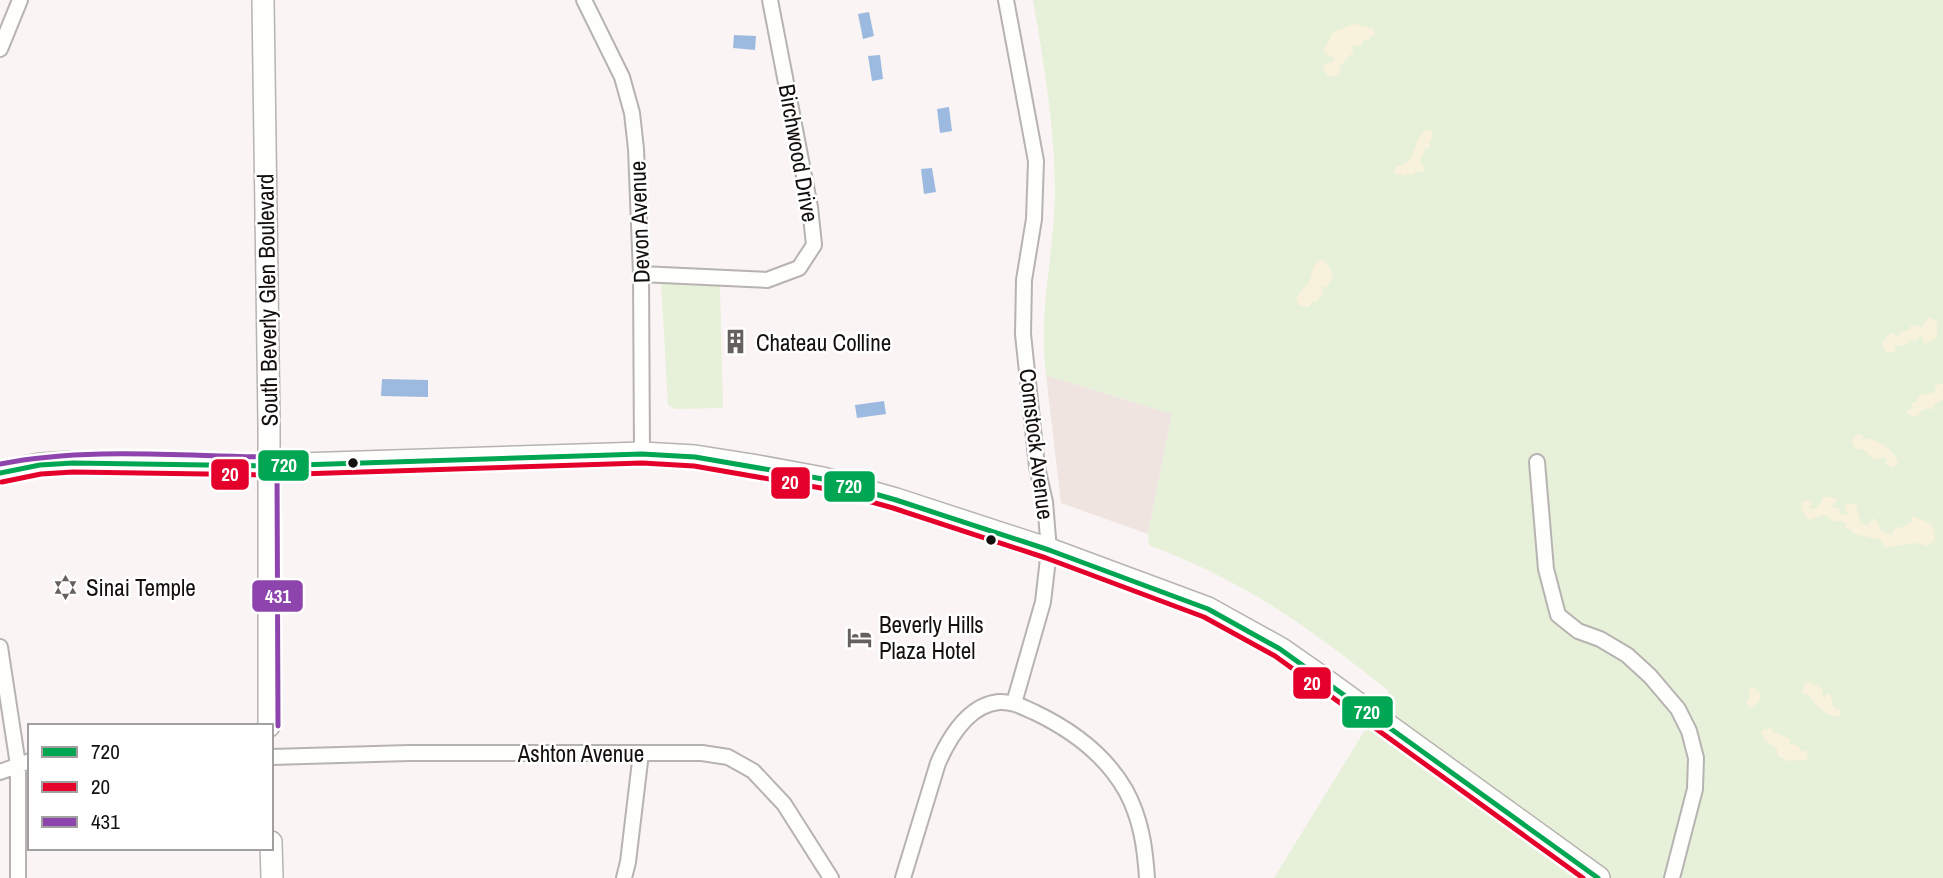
<svg xmlns="http://www.w3.org/2000/svg" width="1943" height="878" font-family="'Archivo Narrow',sans-serif">
<style>
.built{fill:#efe4df}
.green{fill:#e7f0d8}
.sand{fill:#f8f1db}
.water{fill:#9cb9df}
.lines{fill:none;stroke-linecap:round;stroke-linejoin:round}
.street-casing{stroke:#b7b3b1;stroke-width:18}
.secondary-casing{stroke:#b7b3b1;stroke-width:24}
.primary-casing{stroke:#b7b3b1;stroke-width:26}
.street{stroke:#fefefd;stroke-width:14}
.secondary{stroke:#fefefd;stroke-width:21}
.primary{stroke:#fefefd;stroke-width:23}
.bus-1-casing{stroke:#fff;stroke-width:10}
.bus-2-casing{stroke:#fff;stroke-width:10}
.bus-3-casing{stroke:#fff;stroke-width:10}
.bus-1{stroke:#00a651;stroke-width:5}
.bus-2{stroke:#e4002b;stroke-width:5}
.bus-3{stroke:#8e44ad;stroke-width:5}
.bus-dot{fill:#13100e;stroke:#fff;stroke-width:2.5}
.labels{text-anchor:middle;dominant-baseline:central;stroke-width:5;stroke-linejoin:round;paint-order:stroke}
.street-label{font-size:23px;fill:#13100e;stroke:#fff}
.poi-label{font-size:23px;fill:#13100e;stroke:#fff;text-anchor:start}
.line-badge{stroke:#fff;stroke-width:2.5}
.badge-label{font-size:19px;text-anchor:middle;font-weight:bold;fill:#fff}
</style>
<rect width="100%" height="100%" fill="#faf5f4"/>
<path class="built" d="M1046 375 1172 414 1148 534 1061 503Z"/>
<path class="green" d="M1033 0H1943V878H1274L1389 691C1336 649 1283 608 1223 578 1199 565 1174 555 1149 545L1148 534 1172 414 1046 375C1038 313 1054 254 1055 193 1055 128 1044 64 1033 0Z
M661 283H720L723 408 675 409 668 405Z"/>
<path class="sand" d="M1354 24 1373 28 1376 35 1370 37V41L1364 40 1361 46H1353V52L1340 67V73L1333 77 1328 76 1323 68 1325 64 1332 62 1334 58 1330 55 1328 56 1323 51 1333 32Z
M1425 130 1432 131V138L1430 140V148L1425 149 1420 163 1423 165 1424 170 1422 172H1415L1412 176 1410 174 1403 176 1402 173 1398 175 1394 172 1396 166C1417 165 1411 142 1425 130Z
M1321 259C1330 264 1332 271 1333 279H1331L1326 288 1322 285 1323 292 1317 302 1314 301 1307 308 1304 305 1300 307 1296 298 1310 280 1314 265Z
M1928 317 1939 322 1935 326 1938 331 1936 339 1924 344 1921 335 1917 340H1910L1908 344 1894 347 1896 351 1886 353 1882 343 1891 332 1897 337 1901 332 1909 330 1911 325 1922 327Z
M1940 383 1943 384V400L1936 403 1932 409H1924L1916 417 1907 414 1906 411 1913 408 1911 403 1917 402 1918 396 1935 392V387Z
M1857 434 1863 436V441L1867 438C1879 441 1894 449 1898 463L1892 468 1886 464 1885 457 1874 460 1865 450 1854 448 1853 443 1851 442Z
M1823 496 1838 499 1831 507 1840 508 1839 512 1842 515 1848 514 1844 509 1848 503 1858 506 1856 511 1860 516 1859 521 1867 526 1873 518 1879 523V529L1892 535 1895 527 1901 528 1912 522 1911 518 1914 516C1928 525 1935 519 1935 540L1927 546 1917 543 1884 548 1881 540 1855 534 1848 528 1845 530 1846 524 1842 521 1835 522 1825 515 1808 520 1801 508 1802 502 1807 500 1812 504 1809 508 1815 509 1822 501Z
M1808 681 1823 689 1822 695 1824 698 1826 694H1830L1834 708 1840 710 1841 716C1827 719 1819 707 1810 698L1811 696 1802 693 1803 687Z
M1752 686 1761 694 1759 702 1750 708 1746 704 1749 699V690Z
M1771 728 1774 734 1777 733 1790 739V746L1792 744 1799 746 1802 752 1807 750 1808 757 1806 760 1788 761 1778 756 1777 749C1770 743 1760 741 1762 730Z"/>
<path class="water" d="M869 12 874 36 863 39 858 14Z
M734 35 756 36 755 50 733 48Z
M880 55 883 79 872 81 868 56Z
M949 107 952 131 940 133 937 109Z
M932 168 936 192 924 194 921 169Z
M382 379 428 380V397L381 396Z
M884 401 886 414 857 418 855 405Z"/>
<g class="lines">
<defs>
<path id="street" d="M584 0 622 77 632 113 636 149 641 274 642 454
M1006 0 1036 161 1034 219 1024 280 1023 334 1037 467 1045 502 1049 550 1043 602 1014 703
M0 49 20 0
M641 274 767 280 799 268 814 245 810 207 770 0
M1537 462 1546 569 1558 615 1578 631 1600 639 1627 655 1650 676 1678 709 1689 731 1696 758 1695 789 1672 878
M0 647 18 765V878
M271 757 409 753H702L728 757 753 771 784 804 831 878
M0 772 30 761
M624 878 628 862 641 753
M903 878 938 763C949 738 968 705 999 702 1012 701 1023 707 1034 712 1072 730 1105 754 1126 791 1141 819 1145 847 1147 878"/>
<path id="secondary" d="M263 0 269 424V726
M271 842 272 878"/>
<path id="primary" d="M0 473 40 465 73 463 268 466 642 454 695 457 752 466 823 479 896 500 1049 550 1208 609 1280 649 1313 672 1598 878"/>
</defs>
<use href="#street" class="street-casing"/>
<use href="#secondary" class="secondary-casing"/>
<use href="#primary" class="primary-casing"/>
<use href="#street" class="street"/>
<use href="#secondary" class="secondary"/>
<use href="#primary" class="primary"/>
<defs>
<path id="bus-1" d="M0 473 40 465 73 463 268 466 642 454 695 457 823 479 896 500 1049 550 1208 609 1280 649 1598 878"/>
<path id="bus-2" d="M2 482 41 474 73 472 268 475 642 463 694 466 821 488 893 508 1046 558 1204 617 1275 656 1583 878"/>
<path id="bus-3" d="M0 464C87 447 179 456 268 457
M277 466 278 726"/>
</defs>
<use href="#bus-1" class="bus-1-casing"/>
<use href="#bus-2" class="bus-2-casing"/>
<use href="#bus-3" class="bus-3-casing"/>
<use href="#bus-1" class="bus-1"/>
<use href="#bus-2" class="bus-2"/>
<use href="#bus-3" class="bus-3"/>
</g>
<defs>
<symbol id="building-bare" viewBox="-9 -9 18 18"><path d="M-4-6H4V6H1V3H-1V6H-4ZM-2.5-4.3h1.7v1.8h-1.7ZM.8-4.3h1.7v1.8H.8ZM-2.5-1h1.7V.8h-1.7ZM.8-1h1.7V.8H.8Z" fill="#64605e" stroke="#fff" stroke-width="2.5" paint-order="stroke"/></symbol>
<symbol id="synagogue-bare" viewBox="-9 -9 18 18"><path d="M0-6.5L5.6 3.2H-5.6ZM0 6.5L5.6-3.2H-5.6Z" fill="#64605e" stroke="#fff" stroke-width="2.5" paint-order="stroke"/></symbol>
<symbol id="hotel-bare" viewBox="-9 -9 18 18"><path d="M-6-4.5h1.5V1H6V5H4.5V3h-9V5H-6ZM-4 0a1.8 1.8 0 1 1 3.6 0ZM.5 0V-2.5h3Q6-2.5 6 0Z" fill="#64605e" stroke="#fff" stroke-width="2.5" paint-order="stroke"/></symbol>
</defs>
<g fill-rule="evenodd">
<use href="#building-bare" x="718" y="324" width="35" height="35"/>
<use href="#synagogue-bare" x="48" y="570" width="35" height="35"/>
<use href="#hotel-bare" x="842" y="620" width="35" height="35"/>
</g>
<g class="bus-dot">
<circle cx="353" cy="463" r="6"/>
<circle cx="991" cy="540" r="6"/>
</g>
<g class="labels">
<g class="street-label">
<text transform="translate(799 153) rotate(80)">Birchwood Drive</text>
<text transform="translate(639 222) rotate(-92)">Devon Avenue</text>
<text transform="translate(267 300) rotate(-91)">South Beverly Glen Boulevard</text>
<text transform="translate(1037 444) rotate(83)">Comstock Avenue</text>
<text x="581" y="753">Ashton Avenue</text>
</g>
<g class="poi-label">
<text x="756" y="342">Chateau Colline</text>
<text x="86" y="587">Sinai Temple</text>
<text x="879" y="624">Beverly Hills<tspan x="879" dy="26">Plaza Hotel</tspan></text>
</g>
</g>
<g class="line-badge">
<rect x="257" y="449" width="53" height="33" rx="7" fill="#00a651"/>
<rect x="210" y="458" width="40" height="33" rx="7" fill="#e4002b"/>
<rect x="770" y="466" width="41" height="34" rx="7" fill="#e4002b"/>
<rect x="823" y="470" width="53" height="33" rx="7" fill="#00a651"/>
<rect x="251" y="579" width="53" height="34" rx="7" fill="#8e44ad"/>
<rect x="1292" y="666" width="40" height="34" rx="7" fill="#e4002b"/>
<rect x="1341" y="695" width="53" height="34" rx="7" fill="#00a651"/>
</g>
<g class="badge-label">
<text x="284" y="472">720</text>
<text x="230" y="481">20</text>
<text x="790" y="489">20</text>
<text x="849" y="493">720</text>
<text x="278" y="603">431</text>
<text x="1312" y="690">20</text>
<text x="1367" y="719">720</text>
</g>
<rect x="28" y="724" width="245" height="126" fill="#ffffff" stroke="#a19f9f" stroke-width="2"/>
<rect x="42" y="747" width="35" height="10" fill="#00a651" stroke="#a19f9f" stroke-width="2"/>
<text x="91" y="759" font-size="21" fill="#13100e">720</text>
<rect x="42" y="782" width="35" height="10" fill="#e4002b" stroke="#a19f9f" stroke-width="2"/>
<text x="91" y="794" font-size="21" fill="#13100e">20</text>
<rect x="42" y="817" width="35" height="10" fill="#8e44ad" stroke="#a19f9f" stroke-width="2"/>
<text x="91" y="829" font-size="21" fill="#13100e">431</text>
</svg>
